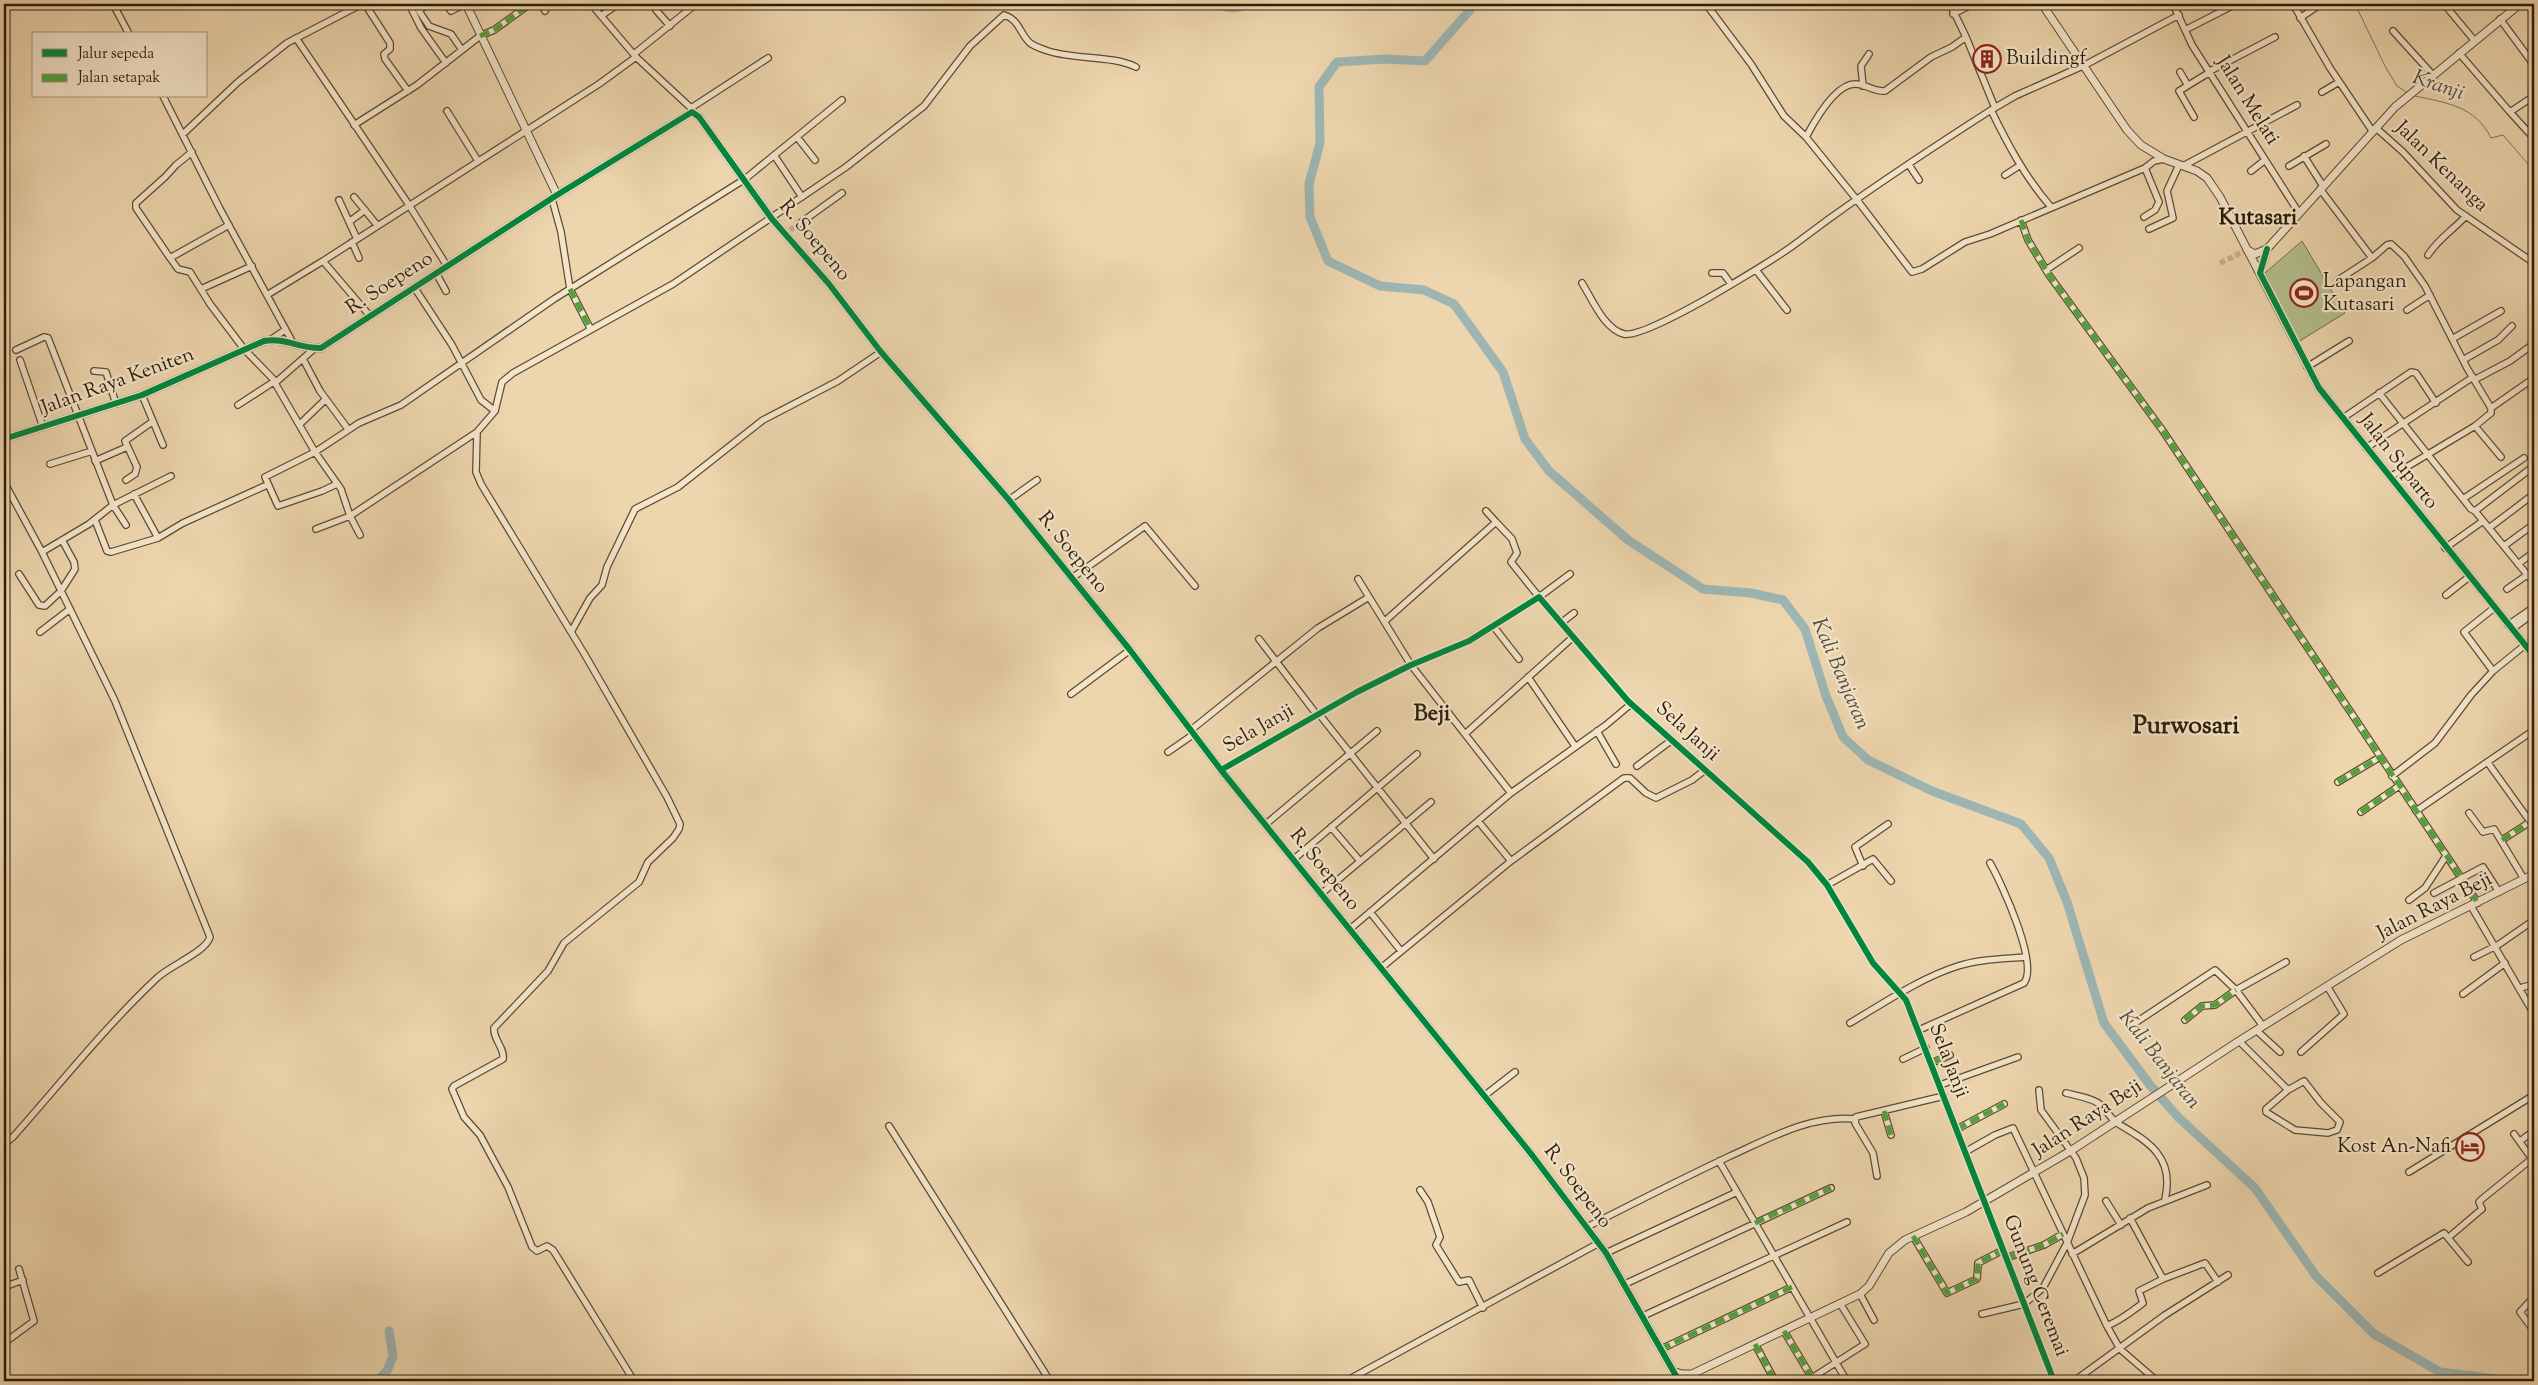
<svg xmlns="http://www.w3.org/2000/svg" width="2538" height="1385" font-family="'Sorts Mill Goudy',serif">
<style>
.garden{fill:#b4be8d;stroke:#706e4a}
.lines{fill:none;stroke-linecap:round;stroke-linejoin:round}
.stream{stroke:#70796f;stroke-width:1}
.river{stroke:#9db6b4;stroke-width:9}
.minor-tunnel{stroke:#c7b08c;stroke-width:5.5;stroke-dasharray:5.5 3;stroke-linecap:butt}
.minor-casing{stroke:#5d4b30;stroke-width:8}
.tertiary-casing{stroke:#5d4b30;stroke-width:9}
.minor{stroke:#f3e4ca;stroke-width:5.5}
.tertiary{stroke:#f3e4ca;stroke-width:7}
.quiet{stroke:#52a23d;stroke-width:5;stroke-dasharray:10 5;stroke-linecap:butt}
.cycleway-casing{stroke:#f3e4ca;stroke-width:9}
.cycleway{stroke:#00873e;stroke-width:6}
.labels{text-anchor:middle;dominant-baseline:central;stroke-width:4.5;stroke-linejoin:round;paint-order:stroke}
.poi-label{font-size:20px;fill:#2d1d07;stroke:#f3e4ca;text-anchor:start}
.street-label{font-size:20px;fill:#2d1d07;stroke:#f3e4ca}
.water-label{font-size:21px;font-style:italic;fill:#4f4b3b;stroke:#f3e4ca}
.quarter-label{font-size:22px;font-weight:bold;fill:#2d1d07;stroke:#f3e4ca}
.district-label{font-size:25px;font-weight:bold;fill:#2d1d07;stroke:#f3e4ca}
</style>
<rect width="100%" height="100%" fill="#edd5ad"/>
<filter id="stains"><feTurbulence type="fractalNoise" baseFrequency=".004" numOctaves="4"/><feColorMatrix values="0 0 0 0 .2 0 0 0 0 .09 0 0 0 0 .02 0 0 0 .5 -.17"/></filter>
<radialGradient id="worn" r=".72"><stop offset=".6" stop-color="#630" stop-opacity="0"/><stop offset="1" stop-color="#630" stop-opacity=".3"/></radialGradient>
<path class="garden" d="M2302 241 2345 313 2298 342 2265 273Z"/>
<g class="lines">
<path class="stream" d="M2355 4 2386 68 2397 86 2406 92
M2415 96C2447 103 2475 106 2491 138L2503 135 2534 171"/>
<path class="river" d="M1218 4C1226 8 1237 10 1246 4
M1471 4 1470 10 1425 61 1385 59 1337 62 1319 87 1320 143 1309 184 1310 217 1328 261 1380 286 1424 290 1454 304 1503 372 1525 439 1549 471 1628 540 1703 589 1751 593 1783 600 1805 629 1826 696 1843 737 1868 760 1932 791 2021 824 2049 858 2067 902 2104 1023 2150 1085 2179 1118 2255 1188 2316 1276 2374 1334 2440 1372 2513 1381
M377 1381 387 1371 393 1356 389 1331"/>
<path class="minor-tunnel" d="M790 230 799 224
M2220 263 2247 250"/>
<defs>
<path id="minor" d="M113 4 129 34
M365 4 390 43V49L384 54 385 59 408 91
M409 4 421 28 446 63
M427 4 419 11 429 26 451 34 462 50
M431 4 447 5 451 11 465 4
M541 4 545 11
M591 4 636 57 691 108
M656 4V10L670 26
M1706 4 1751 64 1784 116 1806 137 1857 200 1912 272 1922 269 1965 242 1990 234 2145 168 2154 161 2164 159
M1950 4 1966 37 1995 108
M2173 4 2192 45 2299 213
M2293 4 2330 68 2373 132
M2444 4 2474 40
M2295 8 2302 4
M1953 14 1973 4
M601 16 618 4
M2300 18 2321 4
M2500 19 2534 65
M2185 30 2230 7
M2393 31 2432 74
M296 38 409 205 447 266
M2459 53 2510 112 2534 96
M634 54 696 4
M2210 71 2275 37
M2180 72 2187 84
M1863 86 1861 66 1869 54
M2322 92 2339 82
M163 96 220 209 293 343
M1991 110C2008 145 2025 177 2051 207
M447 111 478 161
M692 112 691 108 768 58
M2510 112 2530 134
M2194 117 2179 91 2210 72
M354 125 417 85 480 36 494 30 530 4
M2376 128 2403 152 2457 210 2534 263
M183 134 238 82 287 43 362 4
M797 137 815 160
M1806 137C1814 122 1835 84 1855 84 1866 84 1874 92 1885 91L1931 57 1952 47 1966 37
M774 155 802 197
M2304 156 2323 186
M1909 165 1919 180
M2183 166 2297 105
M2289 166 2326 144
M2251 171 2265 160
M2005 175 2019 166
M2320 189 2372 258 2387 245 2391 244 2404 256 2425 286 2467 368 2491 408V413L2475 426 2390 477
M354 197 377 225
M552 199 561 232 570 289 590 328
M339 200 357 239
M2144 217 2155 210 2159 202 2145 168
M2021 220 2028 240 2049 275 2163 431 2478 903
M349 222 365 210
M799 224 842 193
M229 225 170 258 178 269 190 272 210 304 244 349 275 381 238 405
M2149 229 2173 218 2167 191 2179 165
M352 242 359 258
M2428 255C2438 239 2453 230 2466 216
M170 258 136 208V203L165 177 176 165 192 152
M323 261 599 84 636 57
M1756 270 1787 310
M2046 270 2079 248
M436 273 446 291
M1712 273H1723L1731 284
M2338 280 2372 258
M1582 283C1592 299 1604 329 1624 334 1646 339 1767 264 1791 247 1805 237 1819 226 1833 216 1885 179 1938 144 1991 110L2015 96 2085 65 2179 15
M414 287 452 345 481 400 495 411
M201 289 252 266
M267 295 323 261 370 316
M2407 310 2430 295
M2452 339 2501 311
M270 340 285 330
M315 348 275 383 315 452 341 489 350 516 360 535
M16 350 44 337 48 338 113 505 89 524 42 552
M303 359 320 391 348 429
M20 360 43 427
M2463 360 2498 340 2512 326
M2307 367 2349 341
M94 371 106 372 116 404
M2474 380 2510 361 2532 345
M2379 393 2471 509 2475 511
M142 395 163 445
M2491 408 2534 378
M2343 418 2411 372 2416 373 2436 403
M300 424 326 399
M2475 426 2501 457
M477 432 476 472 481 484 585 655 667 797 680 824 679 829 673 838 648 862 639 882 564 943 548 971 494 1028C493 1040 505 1048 503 1059L454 1086 452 1089 464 1117 480 1135 508 1187 532 1247 537 1251 547 1246 553 1250 634 1381
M2366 448 2473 377
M95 461 127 447
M50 464 92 451
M2534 466 2475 511 2534 583
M126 480 135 474 137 467 125 441 152 422
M4 482 42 552 115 701 210 937C206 952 169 966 157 978 105 1027 61 1083 13 1137L4 1144
M337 484 322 491 278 506 265 477 315 452 359 423 401 405 554 299 745 179 842 100
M134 494 158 538
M2463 499 2524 458
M1009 500 1037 480
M1486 511 1496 522
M95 520 107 551 111 552 158 538 183 523 267 485
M126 525 113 505 171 476
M2489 528 2534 494
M316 529 350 516 477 432 495 411 502 382 513 373 673 284 846 167 924 106 970 46 1004 15C1020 20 1019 33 1030 43 1034 46 1042 49 1048 51 1076 60 1111 55 1136 67
M2504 546 2534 524
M2445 548 2483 521
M2518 564 2534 552
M19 574 39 605 45 606 61 591 75 569 74 562 62 540
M1072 578 1145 526 1195 586
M1358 579 1369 597
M2507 589 2527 575
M2446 595 2469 577
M1385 621 1496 522 1512 539 1517 553 1511 562 1539 597 1570 574
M1561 623 1574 613
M2508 625 2534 607
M1494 627 1519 659
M2512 629 2534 613
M40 632 70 609
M571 632 590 598 602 585 607 567 635 509 678 487 763 420 838 381 881 352
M1259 639 1317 715
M2493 671 2464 632 2494 608
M1528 677 1575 746
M1071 694 1130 650
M1319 714 1434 859
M1191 730 1318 628 1369 597 1411 665 1511 793
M1597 731 1616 764
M1465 734 1572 638
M1168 752 1194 734
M2488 763 2534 827
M1637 766 1672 740
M1221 770 1357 692 1411 665 1469 641 1539 597 1628 701 1808 862 1827 885 1873 963 1906 1000 2054 1381
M2392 776 2435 743 2471 695 2493 671 2525 645
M2338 782 2380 757
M2416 811 2534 730
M2361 812 2399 786
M2469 813 2483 832 2494 829 2524 879
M1478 821 1511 861
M1266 824 1377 731
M1331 827 1360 861
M2502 840 2530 822
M1294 859 1417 754
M1863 866 1855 847 1888 824
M1827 885 1873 859 1891 881
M2434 893 2483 867 2499 892
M1321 894 1431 802
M2409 900 2425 888 2446 856
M2471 906 2534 1014
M1370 912 1401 951
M1350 929 1511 793 1606 725 1631 704
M2474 957 2498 945 2534 920
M1381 968 1511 861 1624 778H1630L1646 793 1656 798 1692 780 1705 770
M2520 988 2534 984
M2463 994 2505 963
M2185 1020 2202 1006 2215 1005 2236 990 2286 962
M1850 1023C1884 1003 1920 978 1958 966 1980 959 2003 959 2026 957
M2132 1025 2215 970 2236 990 2263 1026
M1919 1030 2024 983C2039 964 2001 882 1990 863
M2256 1030 2280 1052
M2239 1041 2288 1090 2266 1109V1112L2295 1130 2328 1133 2337 1130 2340 1122 2321 1103 2304 1081 2288 1090
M2301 1052 2344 1014 2327 986
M1903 1059 1926 1048
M1932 1063 1950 1055
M1940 1085 2018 1057
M2066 1093C2077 1096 2094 1098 2102 1106 2107 1111 2111 1119 2117 1123 2149 1142 2175 1157 2165 1199
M1484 1096 1515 1072
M1884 1111 1891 1135
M889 1126 1050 1381
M1957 1129 2004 1104
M2514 1134 2532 1159
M2520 1141 2534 1131
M1965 1152 1995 1135 2013 1128 2107 1326 2120 1349 2157 1381
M1719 1161 1845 1378
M2409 1172 2534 1095
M1877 1176 1873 1153 1855 1123 1856 1117 1944 1096
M1420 1190 1428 1202 1440 1237 1436 1245 1459 1282 1469 1280 1483 1308
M2106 1201 2121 1225
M2130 1218 2163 1279 2205 1263 2218 1282
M1587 1227C1634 1203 1681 1179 1728 1157 1768 1139 1809 1115 1855 1119
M1913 1236 1947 1293 1977 1279 1978 1263 2003 1250
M2449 1237 2482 1209 2479 1202 2482 1199 2534 1157
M1606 1253 1737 1192
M2072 1254 2148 1208 2207 1185
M2006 1258 2044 1245 2063 1234
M2378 1273 2444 1233 2468 1262
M1625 1284 1831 1188
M4 1287 23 1280
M1860 1294 1874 1320
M2534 1297 2520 1312 2534 1331
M1982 1314 2024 1304 2043 1288 2067 1243 2085 1195 2084 1178 2076 1158 2041 1110 2039 1090
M1643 1316 1847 1222
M2107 1326C2121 1320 2131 1312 2143 1303L2139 1291 2163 1279
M1784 1331 1812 1378
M4 1343 34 1321 19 1269
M1755 1344 1775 1381
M1661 1349 1792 1287
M1346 1381 1599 1243
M1807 1381 1865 1344 1841 1305
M2074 1381 2165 1315 2228 1275"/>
<path id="tertiary" d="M466 4 557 195
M2042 4 2127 130 2141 145 2164 159 2197 171 2207 178 2220 197 2319 388 2534 656
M2247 250 2255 254 2267 249
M2260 273 2267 249 2395 107 2520 4
M4 439 142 395 264 341C284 337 301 349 321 348L557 195 692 112 699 117 772 219 829 284 881 352 1009 500 1130 650 1221 770 1532 1155 1606 1253 1679 1381
M1673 1371 1681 1374H1692L1860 1294 1869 1286 1889 1253 1905 1240 1966 1212 2072 1150 2239 1041 2401 940 2534 874"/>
</defs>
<use href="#minor" class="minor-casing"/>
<use href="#tertiary" class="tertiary-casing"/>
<use href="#minor" class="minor"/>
<use href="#tertiary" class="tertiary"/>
<path class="quiet" d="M480 36 494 30 530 4
M2021 220 2028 240 2049 275 2163 431 2478 903
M570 289 590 328
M2338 782 2380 757
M2361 812 2399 786
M2502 840 2530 822
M2185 1020 2202 1006 2215 1005 2236 990
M1932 1063 1950 1055
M1884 1111 1891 1135
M1957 1129 2004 1104
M1755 1223 1831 1188
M1913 1236 1947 1293 1977 1279 1978 1263 2003 1250
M2006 1258 2044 1245 2063 1234
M1784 1331 1812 1378
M1755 1344 1775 1381
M1661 1349 1792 1287"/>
<defs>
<path id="cycleway" d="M2267 249 2260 273 2319 388 2534 656
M4 439 142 395 264 341C284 337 301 349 321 348L557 195 692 112 699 117 772 219 829 284 881 352 1009 500 1130 650 1221 770 1532 1155 1606 1253 1679 1381
M1221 770 1357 692 1411 665 1469 641 1539 597 1628 701 1808 862 1827 885 1873 963 1906 1000 2054 1381"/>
</defs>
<use href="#cycleway" class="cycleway-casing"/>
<use href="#cycleway" class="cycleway"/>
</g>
<defs>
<symbol id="building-ring" viewBox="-11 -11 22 22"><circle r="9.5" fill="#f3e4ca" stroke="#8f2418" stroke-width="1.5"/><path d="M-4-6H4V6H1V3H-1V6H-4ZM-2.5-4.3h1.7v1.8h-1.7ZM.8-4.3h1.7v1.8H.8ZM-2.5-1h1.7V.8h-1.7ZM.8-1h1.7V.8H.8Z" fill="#8f2418"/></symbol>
<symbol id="stadium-ring" viewBox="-11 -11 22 22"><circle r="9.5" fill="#f3e4ca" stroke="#8f2418" stroke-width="1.5"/><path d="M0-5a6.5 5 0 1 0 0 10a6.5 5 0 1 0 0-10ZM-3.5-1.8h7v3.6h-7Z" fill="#8f2418"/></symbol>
<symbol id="hotel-ring" viewBox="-11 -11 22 22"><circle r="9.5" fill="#f3e4ca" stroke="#8f2418" stroke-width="1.5"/><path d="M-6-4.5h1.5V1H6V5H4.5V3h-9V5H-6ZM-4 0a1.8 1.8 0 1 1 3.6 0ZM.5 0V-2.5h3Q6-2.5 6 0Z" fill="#8f2418"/></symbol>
</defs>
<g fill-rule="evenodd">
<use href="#building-ring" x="1971" y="43" width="32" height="32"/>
<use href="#stadium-ring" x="2288" y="277" width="32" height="32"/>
<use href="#hotel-ring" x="2454" y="1131" width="32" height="32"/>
</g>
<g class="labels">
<g class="poi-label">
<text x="2006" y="59">Buildingf</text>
<text x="2323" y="282">Lapangan<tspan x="2323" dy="23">Kutasari</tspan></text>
<text x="2451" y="1147" text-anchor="end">Kost An-Nafi</text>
</g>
<g class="street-label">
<text transform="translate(2247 101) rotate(58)">Jalan Melati</text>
<text transform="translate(2441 167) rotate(44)">Jalan Kenanga</text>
<text transform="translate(814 241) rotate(50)">R. Soepeno</text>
<text transform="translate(390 284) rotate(-33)">R. Soepeno</text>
<text transform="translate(118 382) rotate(-20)">Jalan Raya Keniten</text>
<text transform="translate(2398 462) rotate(52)">Jalan Suparto</text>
<text transform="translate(1072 553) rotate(51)">R. Soepeno</text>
<text transform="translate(1259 729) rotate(-30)">Sela Janji</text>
<text transform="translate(1687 732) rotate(42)">Sela Janji</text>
<text transform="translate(1324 870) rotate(51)">R. Soepeno</text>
<text transform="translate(2435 907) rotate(-27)">Jalan Raya Beji</text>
<text transform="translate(1948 1061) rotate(69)">Sela Janji</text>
<text transform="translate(2088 1119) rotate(-33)">Jalan Raya Beji</text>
<text transform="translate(1577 1187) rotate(53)">R. Soepeno</text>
<text transform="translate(2035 1286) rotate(69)">Gunung Ceremai</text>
</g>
<g class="water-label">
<text transform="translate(2438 86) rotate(19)">Kranji</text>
<text transform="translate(1840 674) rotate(67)">Kali Banjaran</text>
<text transform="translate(2159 1060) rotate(52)">Kali Banjaran</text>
</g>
<g class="quarter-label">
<text x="2258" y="219">Kutasari</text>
<text x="1432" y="715">Beji</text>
</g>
<g class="district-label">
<text x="2186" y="727">Purwosari</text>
</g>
</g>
<rect width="2538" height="1385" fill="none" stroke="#edd5ad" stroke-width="20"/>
<rect x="5" y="5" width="2528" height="1375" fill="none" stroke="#2d1d07" stroke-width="2.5"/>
<rect x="10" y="10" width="2518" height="1365" fill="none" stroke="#2d1d07"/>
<rect x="32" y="32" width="175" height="65" fill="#f3e4ca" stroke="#a4947c"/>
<rect x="42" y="49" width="25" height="8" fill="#00873e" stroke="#a4947c"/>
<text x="78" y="58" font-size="15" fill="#2d1d07">Jalur sepeda</text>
<rect x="42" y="74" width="25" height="8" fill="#52a23d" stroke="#a4947c"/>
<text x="78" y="82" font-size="15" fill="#2d1d07">Jalan setapak</text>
<rect width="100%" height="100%" filter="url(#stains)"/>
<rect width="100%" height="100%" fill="url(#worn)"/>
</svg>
